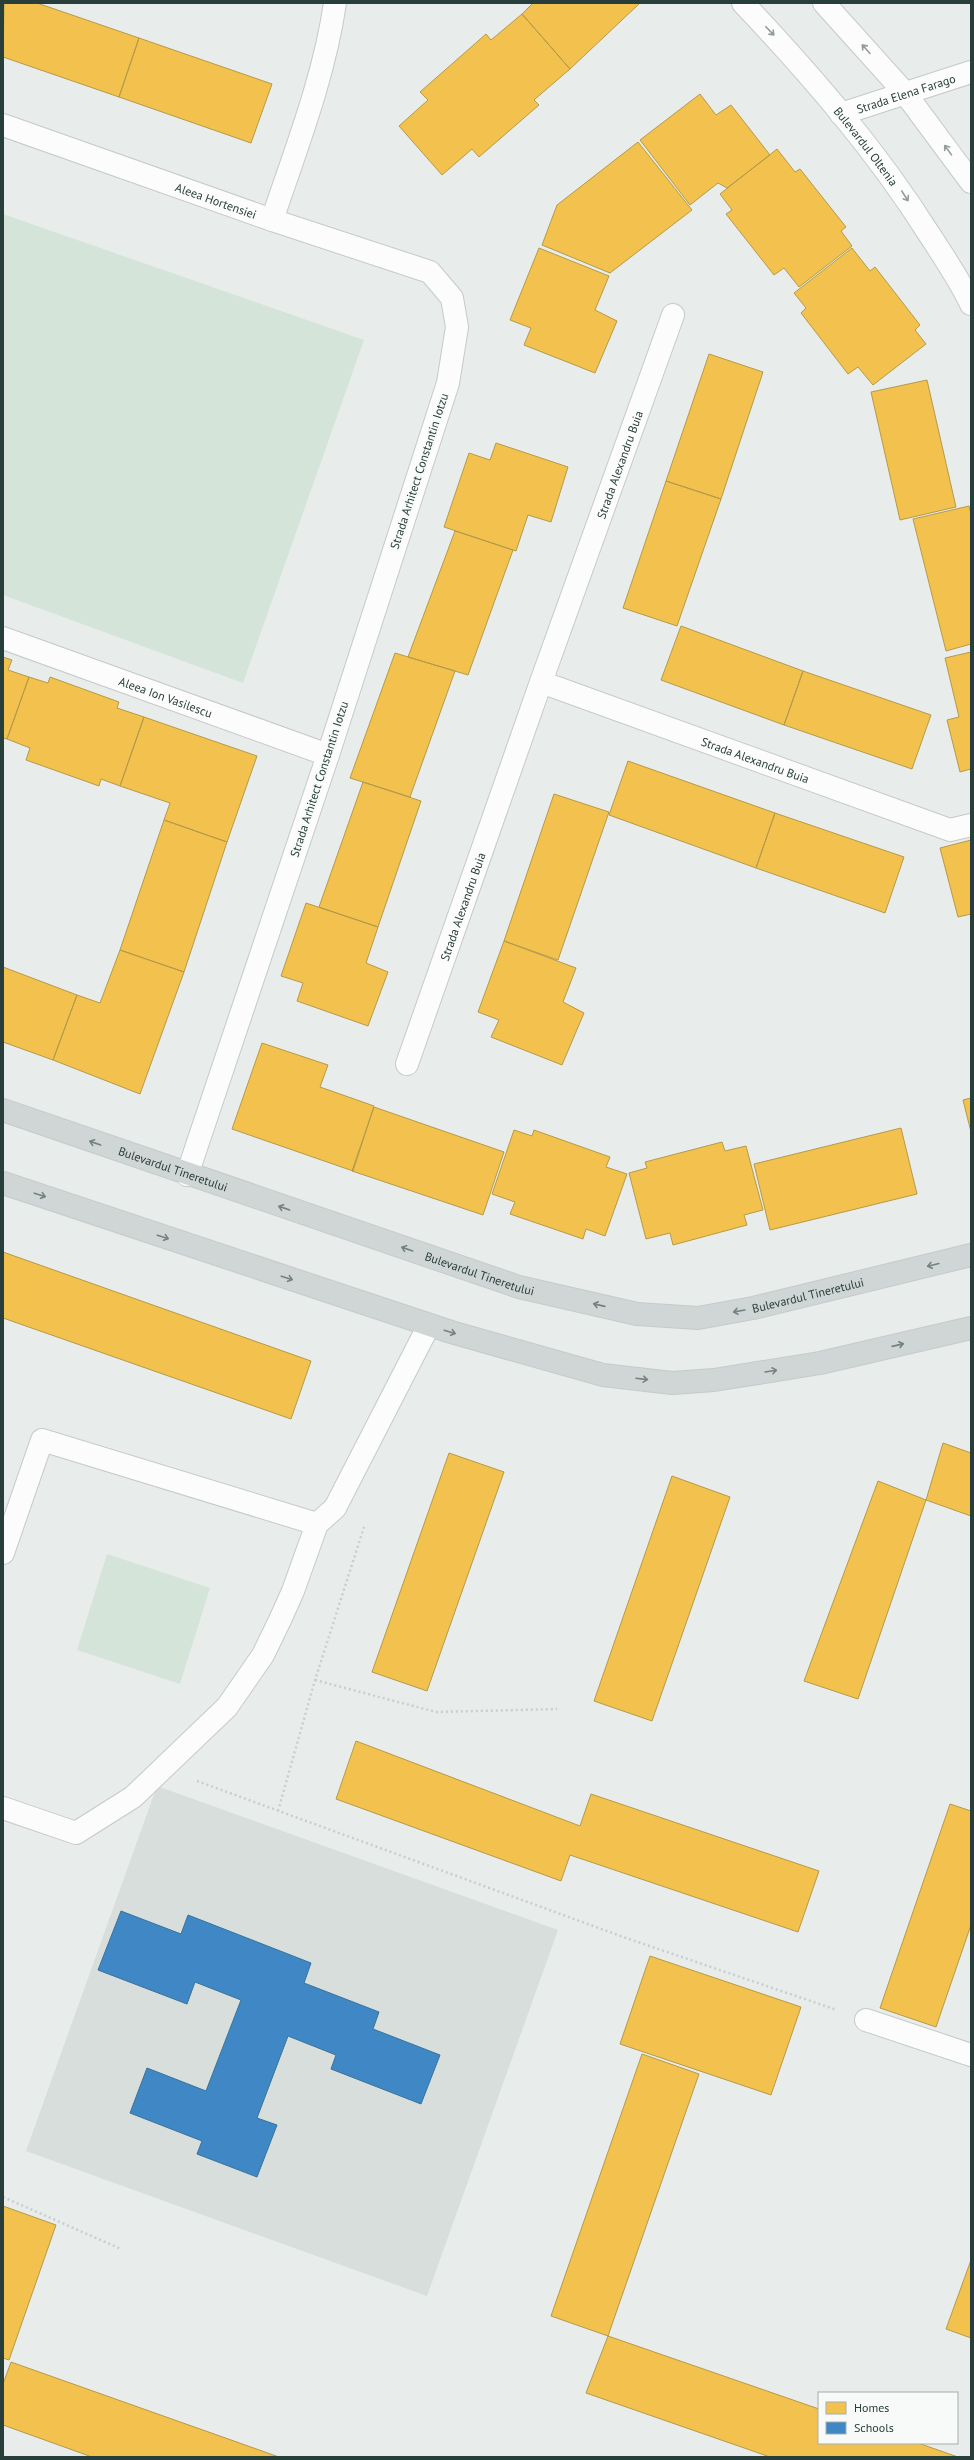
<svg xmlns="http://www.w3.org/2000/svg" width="974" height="2460" font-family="'PT Sans',sans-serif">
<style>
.built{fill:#d7dedb}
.green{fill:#d4e4d9}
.homes{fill:#f2c14e;stroke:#b59a48}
.schools{fill:#3f88c5;stroke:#38729b}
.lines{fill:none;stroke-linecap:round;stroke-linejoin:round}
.minor-casing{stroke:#c5cac8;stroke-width:24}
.major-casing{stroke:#c4cbc9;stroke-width:24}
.path{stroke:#c7cecd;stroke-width:2.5;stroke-dasharray:2 3;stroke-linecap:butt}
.minor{stroke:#fcfcfc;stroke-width:22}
.major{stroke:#d0d6d5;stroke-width:22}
.oneway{stroke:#929d9b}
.oneway2{stroke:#748280}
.labels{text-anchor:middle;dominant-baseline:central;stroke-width:4;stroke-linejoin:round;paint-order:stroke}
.street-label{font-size:12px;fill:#283e3a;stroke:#f7faf9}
</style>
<rect width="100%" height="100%" fill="#e8edeb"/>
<path class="built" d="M157 1786 558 1930 427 2296 26 2151Z"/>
<path class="green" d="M3 214 364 340 243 683 3 595Z
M107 1554 210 1588 180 1684 77 1650Z"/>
<path class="homes" d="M4 3H37L139 38 119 97 3 57Z
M533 3H640L570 69 522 14Z
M522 14 570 69 534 100 539 105 479 157 472 149 442 175 399 126 428 100 420 92 486 34 491 40Z
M139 38 272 84 251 143 119 97Z
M700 94 716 115 731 105 770 155 727 188 718 183 690 205 640 140Z
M638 142 692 210 610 273 542 245 557 205Z
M777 149 795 172 800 169 846 227 841 231 852 246 799 287 784 268 774 275 726 214 732 210 720 194Z
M539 248 609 276 595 310 617 321 595 373 524 345 531 328 510 320Z
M852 248 870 271 875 267 920 325 915 330 926 344 873 385 858 367 848 374 801 313 806 308 794 293Z
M709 354 763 372 721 499 666 481Z
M927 380 956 507 900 520 871 392Z
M496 443 568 467 551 522 528 515 516 551 444 527 469 453 490 460Z
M666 481 721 499 677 626 623 608Z
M969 506 971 514V644L946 651 913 519Z
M455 531 513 550 468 675 408 657Z
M681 626 803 671 784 725 661 680Z
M971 652V769L960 772 947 720 959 717 945 658Z
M395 653 455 671 410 797 350 778Z
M3 657 12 660 8 670 29 677 7 739 3 738Z
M803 671 931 715 912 769 784 725Z
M29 677 48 683 50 677 119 702 117 708 144 717 120 786 101 779 99 786 26 760 30 748 7 739Z
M144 717 257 756 227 842 164 820 170 803 120 786Z
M628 761 775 813 756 868 609 815Z
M363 782 421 801 378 927 319 907Z
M554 794 609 812 558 960 504 941Z
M775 813 904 857 885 913 756 868Z
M164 820 227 842 184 972 120 950Z
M971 840V914L958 917 940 848Z
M306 903 378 927 366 963 388 972 368 1026 297 1001 303 983 281 976Z
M504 941 576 968 563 1002 584 1013 562 1065 491 1037 499 1020 478 1012Z
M120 950 184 972 140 1094 53 1060 77 995 100 1003Z
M3 967 77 995 53 1060 3 1042Z
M262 1043 328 1065 320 1087 374 1106 353 1171 232 1129Z
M971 1098V1132L963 1100Z
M374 1107 504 1152 483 1215 352 1171Z
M901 1128 917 1194 770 1230 754 1164Z
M514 1130 532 1136 534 1130 610 1157 606 1167 627 1174 605 1236 586 1229 583 1239 510 1214 515 1202 492 1194Z
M722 1142 725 1151 746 1146 763 1210 744 1215 747 1225 673 1245 670 1233 646 1239 629 1173 647 1168 645 1162Z
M3 1252 311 1361 291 1419 3 1318Z
M943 1443 971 1453V1516L926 1500Z
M449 1453 504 1472 427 1691 372 1672Z
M672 1476 730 1497 652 1721 594 1701Z
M878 1481 926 1500 858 1699 804 1681Z
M356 1741 580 1826 591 1794 819 1871 798 1932 570 1855 561 1881 336 1799Z
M950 1804 971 1811V1925L936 2027 880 2008Z
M650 1956 801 2007 771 2095 620 2044Z
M642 2054 699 2074 608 2336 551 2316Z
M3 2206 56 2225 9 2360 3 2358Z
M971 2260V2338L946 2329Z
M608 2336 819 2409V2443H918L958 2457H770L586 2393Z
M11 2362 279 2457H92L3 2425V2384Z"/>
<path class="schools" d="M121 1911 181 1934 188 1915 311 1963 304 1983 379 2012 373 2029 440 2055 421 2104 331 2069 336 2055 288 2036 257 2118 277 2125 257 2177 197 2154 202 2141 130 2113 147 2068 206 2091 241 2000 195 1982 187 2004 98 1970Z"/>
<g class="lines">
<defs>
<g id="minor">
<path id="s1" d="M743 3C811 75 876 150 929 234 944 257 959 279 971 304"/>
<path d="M824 3 905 93 971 182"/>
<path id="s2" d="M841 114 971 72"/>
<path id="s3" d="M3 125 272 220 430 272 452 298 457 327 448 383 328 755 187 1175"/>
<path d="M272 220C296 149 324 78 335 3"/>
<path id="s4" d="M3 638 328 755"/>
<path id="s5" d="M541 682 950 830 971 825"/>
<path id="s6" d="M407 1064 541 682 673 315"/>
<path d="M3 1553 42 1440 317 1524"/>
<path d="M3 1808 76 1833 133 1797 227 1707 263 1655 280 1620 293 1591 317 1524 335 1508 429 1325"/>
<path d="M866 2020 971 2055"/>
</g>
<g id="major">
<path id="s7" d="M3 1110 519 1287 637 1314 698 1318 753 1308 971 1255"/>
<path d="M3 1183 451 1332 603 1375 672 1383 714 1380 820 1363 971 1328"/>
</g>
</defs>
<use href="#minor" class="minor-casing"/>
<use href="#major" class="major-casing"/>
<path class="path" d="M315 1680 436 1712 557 1709
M197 1781 626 1938 837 2010
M278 1811 315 1680 365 1524
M3 2197 121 2249"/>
<use href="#minor" class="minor"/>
<use href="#major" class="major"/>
</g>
<defs><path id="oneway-shaft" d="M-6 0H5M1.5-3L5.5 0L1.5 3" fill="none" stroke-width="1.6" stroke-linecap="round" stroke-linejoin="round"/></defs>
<g class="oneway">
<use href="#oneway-shaft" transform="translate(770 31) rotate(46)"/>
<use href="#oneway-shaft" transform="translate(866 49) rotate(-132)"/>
<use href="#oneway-shaft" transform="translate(948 150) rotate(-126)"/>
<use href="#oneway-shaft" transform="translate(905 196) rotate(57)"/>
</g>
<g class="oneway2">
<use href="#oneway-shaft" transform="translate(95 1143) rotate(-161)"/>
<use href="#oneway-shaft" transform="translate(40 1195) rotate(18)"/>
<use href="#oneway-shaft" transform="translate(284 1208) rotate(-161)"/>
<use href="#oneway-shaft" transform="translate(163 1237) rotate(18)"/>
<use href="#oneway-shaft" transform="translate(407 1249) rotate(-161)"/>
<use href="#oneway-shaft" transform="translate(933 1265) rotate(166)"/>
<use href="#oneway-shaft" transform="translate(287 1278) rotate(18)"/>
<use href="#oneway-shaft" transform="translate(599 1305) rotate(-167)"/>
<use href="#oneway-shaft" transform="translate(739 1311) rotate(170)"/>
<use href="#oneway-shaft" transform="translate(450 1332) rotate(17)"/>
<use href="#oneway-shaft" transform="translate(898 1345) rotate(-13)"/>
<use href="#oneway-shaft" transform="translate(771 1371) rotate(-9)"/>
<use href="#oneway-shaft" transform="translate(642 1379) rotate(7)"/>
</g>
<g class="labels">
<g class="street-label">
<text stroke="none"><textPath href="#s2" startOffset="68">Strada Elena Farago</textPath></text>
<text stroke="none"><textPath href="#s1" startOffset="189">Bulevardul Oltenia</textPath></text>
<text stroke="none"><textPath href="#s3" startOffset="226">Aleea Hortensiei</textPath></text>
<text stroke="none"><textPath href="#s6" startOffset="636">Strada Alexandru Buia</textPath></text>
<text transform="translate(419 471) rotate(-72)">Strada Arhitect Constantin Iotzu</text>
<text stroke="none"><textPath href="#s4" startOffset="173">Aleea Ion Vasilescu</textPath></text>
<text stroke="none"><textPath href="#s5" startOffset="228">Strada Alexandru Buia</textPath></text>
<text transform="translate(319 779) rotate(-72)">Strada Arhitect Constantin Iotzu</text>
<text stroke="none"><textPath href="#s6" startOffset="167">Strada Alexandru Buia</textPath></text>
<text stroke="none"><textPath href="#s7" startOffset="180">Bulevardul Tineretului</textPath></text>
<text stroke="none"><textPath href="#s7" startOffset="504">Bulevardul Tineretului</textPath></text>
<text stroke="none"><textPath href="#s7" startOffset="840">Bulevardul Tineretului</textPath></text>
</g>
</g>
<rect width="974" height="2460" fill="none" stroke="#283e3a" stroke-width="8"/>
<rect x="818" y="2392" width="140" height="52" fill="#f7faf9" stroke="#a4afad"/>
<rect x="826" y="2402" width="20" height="12" fill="#f2c14e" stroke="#a4afad"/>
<text x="854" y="2412" font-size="12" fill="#283e3a">Homes</text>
<rect x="826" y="2422" width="20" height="12" fill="#3f88c5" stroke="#a4afad"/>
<text x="854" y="2432" font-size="12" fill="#283e3a">Schools</text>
</svg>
